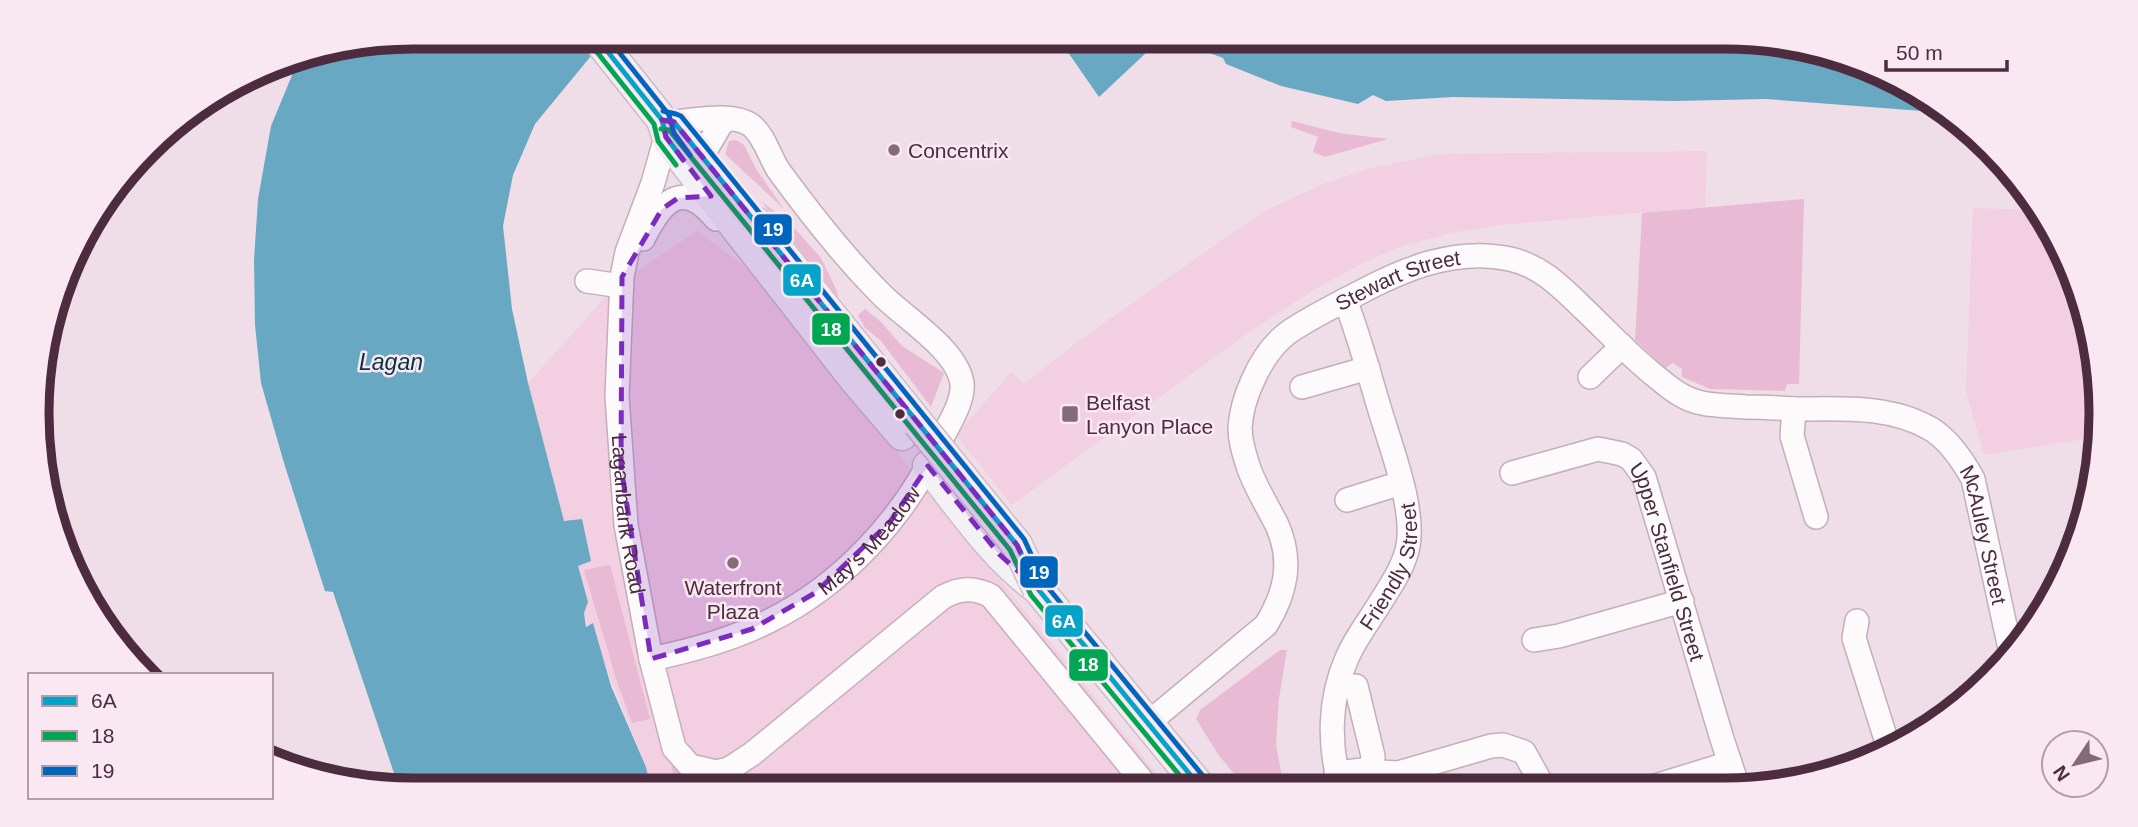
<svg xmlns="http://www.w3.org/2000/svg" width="2138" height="827" font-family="Arial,sans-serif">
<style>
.built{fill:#f3cfe2}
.green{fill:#e8bad3}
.water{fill:#69a8c3}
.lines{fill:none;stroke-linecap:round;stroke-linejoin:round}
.minor-casing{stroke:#c4aeba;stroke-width:26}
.major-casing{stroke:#cbbdc5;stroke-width:33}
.minor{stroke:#fdfafb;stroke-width:23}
.major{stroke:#f3f1f6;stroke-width:30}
.major-bridge-casing{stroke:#cbbdc5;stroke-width:33;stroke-linecap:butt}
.major-bridge{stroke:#f3f1f6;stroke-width:30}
.bus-1-casing{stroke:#f9e8f1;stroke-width:10}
.bus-2-casing{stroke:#f9e8f1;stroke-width:10}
.bus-3-casing{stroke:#f9e8f1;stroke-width:10}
.bus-1{stroke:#04a3c7;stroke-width:5}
.bus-2{stroke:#00a651;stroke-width:5}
.bus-3{stroke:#0065bd;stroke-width:5}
.marked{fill:#7b2cbf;fill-opacity:0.2;stroke:#7b2cbf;stroke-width:5;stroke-dasharray:14 9;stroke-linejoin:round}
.poi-dot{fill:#856a79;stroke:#f9e8f1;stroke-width:2.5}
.bus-dot{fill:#4c2c3e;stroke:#f9e8f1;stroke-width:2.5}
.labels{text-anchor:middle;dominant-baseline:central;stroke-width:5;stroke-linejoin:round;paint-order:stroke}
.poi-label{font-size:21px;fill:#4c2c3e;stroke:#f9e8f1;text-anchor:start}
.street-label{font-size:21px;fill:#4c2c3e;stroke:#f9e8f1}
.water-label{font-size:23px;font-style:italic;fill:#063341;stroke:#f9e8f1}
.rim{fill:none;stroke:#4c2c3e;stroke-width:9}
.line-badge{stroke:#f9e8f1;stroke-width:2.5}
.badge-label{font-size:19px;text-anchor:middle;font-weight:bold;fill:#fff}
</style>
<rect width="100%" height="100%" fill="#efdee7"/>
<path class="built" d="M1707 151 1705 207 1500 225 1451 233 1400 247 1361 264 1315 289 1249 332 1012 505 956 435 1011 372 1024 384 1077 342 1215 245 1267 210 1323 184 1367 169 1441 154Z
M1973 208 2038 210 2051 225 2098 365 2093 438 1984 455 1966 391Z
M697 231 751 271 1168 788 650 790 645 764 584 613 528 383 616 285Z"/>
<path class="green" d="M1292 121 1339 133 1388 139 1325 157 1313 152 1318 137 1291 127Z
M736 140 744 145 756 169 784 209 725 154 729 141Z
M1804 199 1799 384H1787L1785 391 1710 389 1682 377V369L1673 363 1665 368 1635 340 1642 213Z
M761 201 790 223 821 258 837 291 838 297Z
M865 309 881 322 902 346 944 373 931 407 881 341 865 328 858 315Z
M610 565 650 719 632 723 617 682 584 570Z
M1280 650H1287L1279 698 1276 744 1284 788H1246L1220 757 1196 719 1200 710Z
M671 765C690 780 700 785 725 780L728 783 718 790H678Z"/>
<path class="water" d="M414 37H665L648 50 591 56 535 124 513 175 503 226 512 309 528 383 564 521 582 519 591 561 578 566 588 602 584 613 586 627 593 623 611 686 646 767 651 790H414L399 788 333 592 325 591 284 463 261 383 255 325 254 260 258 199 271 126 300 56Z
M1069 37H1139L1146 40 1144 45 1147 52 1099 97 1065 48Z
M1171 37H1725L1822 50 1932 104 1922 111 1766 99 1675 101 1453 97 1386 101 1373 95 1358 104 1281 86 1226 64 1223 58 1185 44 1184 48 1170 41Z"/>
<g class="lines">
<defs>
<g id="minor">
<path id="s1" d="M666 137 653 183 627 252 622 277 617 396 626 525 651 659 674 748 690 766 716 772 729 769 752 754 943 597C960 588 974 587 991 596L1148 788"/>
<path d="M702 156 721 124 727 120"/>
<path d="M643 239C662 201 682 178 716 219"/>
<path d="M587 281 621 286"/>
<path d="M1590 377 1622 346"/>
<path d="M1302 387 1368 368"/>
<path d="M1794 409 1792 436 1816 517"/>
<path id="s2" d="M1512 473 1598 449 1622 454 1631 459 1644 477 1722 739 1738 787"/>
<path d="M1347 500 1401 483"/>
<path d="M1857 621 1854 638 1890 752"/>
<path d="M1534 640 1559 636 1682 601"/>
<path id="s3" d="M651 659C690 651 731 640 767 622 842 586 905 517 940 442 948 425 964 402 962 383 957 349 903 317 881 294 846 259 809 212 779 171 770 158 765 137 752 126 734 112 696 120 674 122"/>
<path d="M1356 686 1373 756 1372 769"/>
<path id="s4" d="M1147 724 1266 625C1286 593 1293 561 1277 525 1267 505 1255 487 1248 466 1244 453 1240 441 1240 428 1241 411 1246 395 1253 380 1260 364 1271 347 1285 335 1303 321 1336 305 1357 294 1403 269 1456 247 1510 259 1542 266 1563 289 1586 311 1610 334 1633 359 1659 379 1671 389 1685 400 1702 403 1716 406 1732 406 1746 407 1762 407 1779 408 1796 409 1841 409 1890 405 1931 429 1949 440 1963 461 1973 479L2011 653"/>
<path d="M1336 773 1372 769 1380 772 1398 773 1491 746 1503 745 1524 752 1544 788"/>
<path d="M1652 787 1730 763"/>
<path id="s5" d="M1341 788C1328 746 1329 698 1347 658 1355 639 1369 621 1380 603 1391 585 1404 567 1408 546 1415 507 1390 445 1379 407 1368 371 1359 335 1345 300"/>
</g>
<path id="major" d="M596 37 662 120 669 142 855 380 902 435
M757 223 918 423
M928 466C962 509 994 557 1038 589L1201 788"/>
</defs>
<use href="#minor" class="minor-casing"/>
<use href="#major" class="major-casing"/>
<use href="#minor" class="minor"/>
<use href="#major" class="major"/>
<defs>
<path id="major-bridge" d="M918 423 1017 545 1038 589"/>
</defs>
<use href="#major-bridge" class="major-bridge-casing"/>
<use href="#major-bridge" class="major-bridge"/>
<defs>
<path id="bus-1" d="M596 37 662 120 666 137 683 160
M662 120 674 122 1017 545 1038 589 1201 788"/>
<path id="bus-2" d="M589 42 654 124 658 141 676 165
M661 129 669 130 1010 550 1031 595 1190 788"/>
<path id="bus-3" d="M607 37 669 115 674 133 690 155
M663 111 676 114 681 116 1024 539 1045 584 1208 782"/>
</defs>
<use href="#bus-1" class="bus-1-casing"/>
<use href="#bus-2" class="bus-2-casing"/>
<use href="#bus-3" class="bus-3-casing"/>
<use href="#bus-1" class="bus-1"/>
<use href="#bus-2" class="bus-2"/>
<use href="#bus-3" class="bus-3"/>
</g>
<path class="marked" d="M662 120 674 122 1017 545 1038 589 999 554 928 466 890 522 815 593 752 629 651 659 621 467 622 277 662 209 678 198 711 196 666 137Z"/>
<g class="poi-dot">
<circle cx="894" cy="150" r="7"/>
<rect x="1061" y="405" width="18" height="18" rx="3.5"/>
<circle cx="733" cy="563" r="7"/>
</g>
<g class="bus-dot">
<circle cx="881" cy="362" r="6"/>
<circle cx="900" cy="414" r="6"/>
</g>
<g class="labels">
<g class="poi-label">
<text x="908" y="150">Concentrix</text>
<text x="1086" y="402">Belfast<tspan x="1086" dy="24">Lanyon Place</tspan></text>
<text x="733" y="587" text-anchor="middle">Waterfront<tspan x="733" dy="24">Plaza</tspan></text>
</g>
<g class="street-label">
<text stroke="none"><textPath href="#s4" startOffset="597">Stewart Street</textPath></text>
<text stroke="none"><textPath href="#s1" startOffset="385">Laganbank Road</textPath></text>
<text stroke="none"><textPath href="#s4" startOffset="1312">McAuley Street</textPath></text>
<text stroke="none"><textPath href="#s3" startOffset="254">May's Meadow</textPath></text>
<text stroke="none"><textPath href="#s5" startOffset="236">Friendly Street</textPath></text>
<text stroke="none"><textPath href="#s2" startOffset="234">Upper Stanfield Street</textPath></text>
</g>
<g class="water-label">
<text x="391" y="362">Lagan</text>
</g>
</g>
<path d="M0 0H2138V827H0ZM413 49H1725A364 364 0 0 1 2089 413V414A364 364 0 0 1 1725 778H413A364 364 0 0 1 49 414V413A364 364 0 0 1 413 49Z" fill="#f9e8f1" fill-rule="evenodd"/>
<path class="rim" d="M413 49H1725A364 364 0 0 1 2089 413V414A364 364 0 0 1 1725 778H413A364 364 0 0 1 49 414V413A364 364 0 0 1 413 49Z"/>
<g class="line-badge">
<rect x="753" y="213" width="40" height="33" rx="7" fill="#0065bd"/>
<rect x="782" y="263" width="40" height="34" rx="7" fill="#04a3c7"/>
<rect x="811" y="312" width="40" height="34" rx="7" fill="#00a651"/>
<rect x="1019" y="555" width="40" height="34" rx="7" fill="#0065bd"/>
<rect x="1044" y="604" width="40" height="34" rx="7" fill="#04a3c7"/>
<rect x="1068" y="648" width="41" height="34" rx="7" fill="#00a651"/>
</g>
<g class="badge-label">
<text x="773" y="236">19</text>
<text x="802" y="287">6A</text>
<text x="831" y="336">18</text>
<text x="1039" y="579">19</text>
<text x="1064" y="628">6A</text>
<text x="1088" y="671">18</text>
</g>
<rect x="28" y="673" width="245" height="126" fill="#f9e8f1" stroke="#b49da9" stroke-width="2"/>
<rect x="42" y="696" width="35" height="10" fill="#04a3c7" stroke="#b49da9" stroke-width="2"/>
<text x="91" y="708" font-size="21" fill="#4c2c3e">6A</text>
<rect x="42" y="731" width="35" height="10" fill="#00a651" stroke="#b49da9" stroke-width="2"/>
<text x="91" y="743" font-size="21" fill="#4c2c3e">18</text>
<rect x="42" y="766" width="35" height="10" fill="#0065bd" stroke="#b49da9" stroke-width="2"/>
<text x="91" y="778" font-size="21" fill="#4c2c3e">19</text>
<g transform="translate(2075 764) rotate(235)"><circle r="33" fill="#f9e8f1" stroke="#b49da9" stroke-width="2"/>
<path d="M0-5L12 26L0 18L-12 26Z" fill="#856a79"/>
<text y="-10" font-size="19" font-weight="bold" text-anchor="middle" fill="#4c2c3e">N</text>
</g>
<path d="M1886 60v10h121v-10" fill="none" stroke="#4c2c3e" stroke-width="3.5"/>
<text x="1896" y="60" font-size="21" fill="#4c2c3e" stroke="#f9e8f1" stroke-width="5" paint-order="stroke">50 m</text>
</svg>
